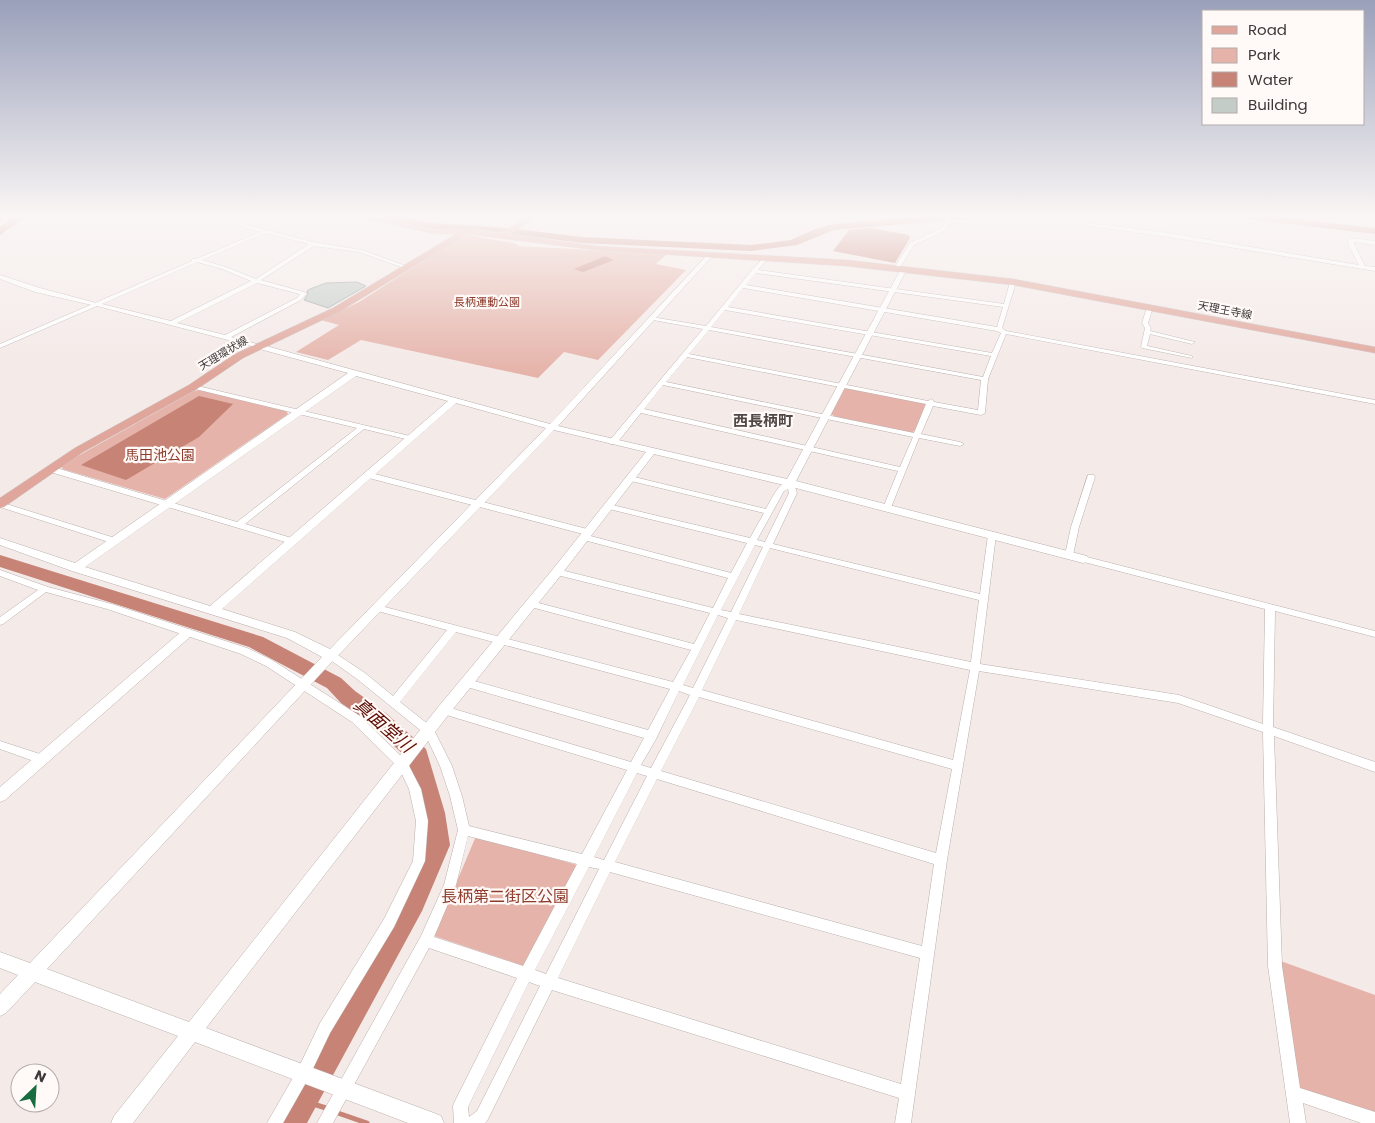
<svg xmlns="http://www.w3.org/2000/svg" width="1375" height="1123" font-family="Poppins,'Noto Sans JP',sans-serif">
<style>
.green{fill:#e5b3a9}
.water{fill:#c68376}
.lines{fill:none;stroke-linecap:round;stroke-linejoin:round}
.stream{stroke:#c68376;stroke-width:5}
.river{fill:#c68376;fill-rule:evenodd}
.building{fill:#c4ccc7;stroke:#a0a8a2}
.minor-casing{stroke:#b9b0ad;stroke-width:1}
.tertiary-casing{stroke:#b9b0ad;stroke-width:1}
.primary-casing{stroke:#c9c8c8;stroke-width:1}
.minor{fill:#fff;fill-rule:evenodd}
.tertiary{fill:#fff;fill-rule:evenodd}
.primary{fill:#e0a69b;fill-rule:evenodd}
.labels{text-anchor:middle;dominant-baseline:central;stroke-width:4.5;stroke-linejoin:round;paint-order:stroke}
.far-park-label{font-size:11px;fill:#8d3b2c;stroke:#fff9f7}
.far-street-label{font-size:11px;fill:#3e3a39;stroke:#fff9f7}
.park-label{font-size:14px;fill:#8d3b2c;stroke:#fff9f7}
.neighbourhood-label{font-size:15px;font-weight:bold;fill:#504846;stroke:#fff9f7}
.near-park-label{font-size:16px;fill:#8d3b2c;stroke:#fff9f7}
.near-water-label{font-size:18px;font-style:italic;fill:#5d0b01;stroke:#fff9f7}
</style>
<rect width="100%" height="100%" fill="#f4eae8"/>
<path class="green" d="M468 235 517 244 518 246 667 254 656 264 686 270 598 360 564 352 538 378 361 340 328 360 296 352 339 325 321 320 359 302 462 236Z
M845 385 926 403 916 430 911 433 839 419 831 414Z
M199 390 286 411 288 414 165 499 62 469 63 468 60 466 194 391Z
M476 836 577 865 524 966 434 936Z
M1275 959 1375 995V1120L1294 1093Z"/>
<path class="water" d="M870 228 909 235 910 238 895 263 833 251 849 230Z
M605 256 614 260 583 272 574 269Z
M199 396 233 404 199 437 126 480 81 465Z"/>
<g class="lines">
<path class="stream" d="M304 1101 329 1109
M335 1112 367 1123"/>
<path class="river" d="M16 216H27L0 235V227Z
M373 216H392L432 223 509 228 582 237 751 245 791 240 815 229 833 224 934 216H969L964 219 834 230 797 245 751 251 582 243 509 234 432 229 378 219Z
M1242 216H1269L1375 228V234L1247 219Z
M0 555 263 637 341 678 355 691 387 714 426 749 445 813 450 845 422 911 307 1123H274L404 895 426 845 421 813 408 759 373 726 341 703 327 688 249 647 0 567Z"/>
</g>
<path class="building" d="M357 282 366 286 328 308 304 300 308 294 307 291 310 289 326 283Z"/>
<g class="lines">
<defs>
<path id="minor" d="M216 216H222L219 218 313 242 362 250 409 267 404 268 359 252 314 246 261 280 307 293 301 300 231 337 261 345 262 346 259 348 97 306 0 348V344L192 261V259H196L260 232 212 218ZM265 233 309 244 256 279 226 267 202 260ZM197 262 222 269 251 281 171 321 102 304ZM257 283 300 294 297 298 225 335 177 323Z
M458 216H463L457 221 473 224 471 225 451 223V221Z
M811 216 844 219 898 216H920L918 217 844 221 813 217Z
M947 216H951L949 221 1011 216H1031L1162 232 1359 265 1349 246 1348 240 1351 238 1375 241V245L1354 242 1355 246 1365 266 1375 267V271L1162 236 1023 217 948 224 946 230 914 245 899 269H895L894 268 910 243 942 228Z
M766 255 769 257 758 270 1004 304 1010 282 1013 280 1016 282 1002 328 1006 331 1375 400V404L1006 334 988 379 985 413 981 415 933 406 921 434 960 442 964 444 960 446 919 438 890 510H884L883 508 898 471 641 413 616 444H610V440L703 329 653 320 650 318 651 317 706 326 752 270ZM756 273 1003 307 997 327 746 285ZM743 288 997 331 1001 333 992 353 728 307ZM725 310 991 356 983 377 711 327ZM709 330 981 380 978 410 934 402 933 400 931 399 928 401 689 354ZM687 357 926 404 914 433 666 382ZM663 385 913 437 900 467 644 409Z
M1150 305 1153 307 1148 323 1151 328 1150 331 1195 342 1192 344 1150 334 1147 346 1192 356V358L1142 348 1141 347 1145 328 1142 323 1147 307Z
M193 385 410 436 414 438 410 440 364 429 245 524 295 539 296 541 295 543 292 544 47 471 46 469 50 467H53L237 522 357 428 191 388 190 387Z
M365 473H371L587 529 591 532 587 535 365 477 364 475Z
M1088 475H1094L1095 477 1079 527 1073 555 1069 558 1065 555 1071 527Z
M627 476H630L766 509C772 498 779 480 793 481L797 493 773 544 980 594 988 535 989 533H995L996 535 980 664 1179 695 1263 724 1265 609 1080 561 1079 559 1080 557 1083 556 1375 631V637L1275 611 1273 727 1375 762V772L1274 736 1282 966 1300 1088 1375 1112V1123H1361L1303 1103 1306 1123H1290L1268 966 1263 732 1178 703 979 671 947 860 911 1123H895L899 1098 552 990 487 1121 485 1123H454L453 1106 455 1101 517 978 429 948 333 1123H317L421 936 444 885 458 830 450 796 440 766 425 734 357 679 329 659 327 656 329 653H335L365 673 393 696 447 630 374 610 372 608 374 606 377 605 673 682 691 650 531 607 526 604 531 601 694 644 710 613 557 575 553 572 557 569 713 608 728 578 580 539 579 537 583 534 731 573 747 543 605 508 604 506 608 504 750 538 764 513 627 480 626 478ZM788 489 789 493 765 542 757 540 784 491ZM755 545 763 547 731 612 721 610ZM770 548 979 600 971 662 739 614ZM718 615 728 618 693 688 683 685ZM736 620 970 670 953 760 702 690ZM456 632 670 689 648 730 467 679 463 680 462 683 463 686 467 687 644 738 631 762 444 706 440 707 439 710 440 713 627 770 582 854 469 826 462 796 452 766 433 728 400 702ZM679 691 690 695 651 768 641 765 656 739ZM699 697 952 769 936 853 661 771ZM637 773 647 776 604 860 594 857ZM657 779 934 864 922 946 615 862ZM468 836 577 864 523 966 434 937 456 885ZM589 867 599 869 546 974 535 970ZM610 872 920 958 901 1084 558 978ZM529 982 540 986 477 1111 469 1117 468 1107Z
M0 502 118 539 119 541 115 544 112 543 0 507Z
M0 570 48 587 112 604 247 648 272 660 360 716 407 762 421 789 428 821 425 861 394 927 330 1033 308 1079 283 1123H267L298 1069 320 1023 384 919 413 861 416 821 409 789 399 768 352 722 266 666 241 654 107 609 46 592 3 624 0 625V617L38 590 0 576Z
M0 741 46 756 47 759 46 762 42 764 0 749Z"/>
<path id="tertiary" d="M709 253 714 254 558 426 787 479 901 269 906 268 907 269 796 481 1087 556 1089 559 1087 562 1083 563 788 486 654 454 561 575 449 714 206 1028 434 1113 441 1116 444 1123H408L195 1042 133 1123H111L114 1116 178 1036 35 982 6 1013 0 1016V994L18 975 0 968V952L30 963 322 657 287 638 72 571 0 545V538L75 563 348 373 256 348 255 346 259 344 550 424ZM356 376 448 401 210 606 85 567ZM456 403 546 428 330 649 295 632 222 609ZM554 430 646 452 553 569 439 706 189 1022 47 969 328 666Z
M0 275 40 288 100 304 96 306 35 292 0 279Z
M187 629 191 630 193 633 191 636 5 800 0 802V787L183 630Z"/>
<path id="primary" d="M352 216H366L436 230H479L501 233 529 216H538L510 234 595 246 847 260 1013 279 1375 347V353L1013 285 847 266 595 250 467 234 339 312 243 358 197 389 83 452 4 507 0 508V498L75 448 189 385 235 354 333 308 456 234H436Z"/>
</defs>
<use href="#minor" class="minor-casing"/>
<use href="#tertiary" class="tertiary-casing"/>
<use href="#primary" class="primary-casing"/>
<use href="#minor" class="minor"/>
<use href="#tertiary" class="tertiary"/>
<use href="#primary" class="primary"/>
</g>
<linearGradient id="sky" x2="0" y2="1"><stop stop-color="#9aa0ba"/><stop offset="0.58" stop-color="#faf6f5"/><stop offset="1" stop-color="#faf6f5" stop-opacity="0"/></linearGradient>
<rect width="1375" height="373" fill="url(#sky)"/>
<g class="labels">
<g class="far-park-label">
<text x="487" y="302">長柄運動公園</text>
</g>
<g class="far-street-label">
<text transform="translate(1225 310) rotate(11)">天理王寺線</text>
<text transform="translate(223 353) rotate(-31)">天理環状線</text>
</g>
<g class="park-label">
<text x="160" y="455">馬田池公園</text>
</g>
<g class="neighbourhood-label">
<text x="763" y="420">西長柄町</text>
</g>
<g class="near-park-label">
<text x="505" y="896">長柄第二街区公園</text>
</g>
<g class="near-water-label">
<text transform="translate(384 725) rotate(41)">真面堂川</text>
</g>
</g>
<rect x="1202" y="10" width="162" height="115" fill="#fff9f7" stroke="#b2adab"/>
<rect x="1212" y="26" width="25" height="8" fill="#e0a69b" stroke="#b2adab"/>
<text x="1248" y="35" font-size="15" fill="#3e3a39">Road</text>
<rect x="1212" y="48" width="25" height="15" fill="#e5b3a9" stroke="#b2adab"/>
<text x="1248" y="60" font-size="15" fill="#3e3a39">Park</text>
<rect x="1212" y="72" width="25" height="15" fill="#c68376" stroke="#b2adab"/>
<text x="1248" y="85" font-size="15" fill="#3e3a39">Water</text>
<rect x="1212" y="98" width="25" height="15" fill="#c4ccc7" stroke="#b2adab"/>
<text x="1248" y="110" font-size="15" fill="#3e3a39">Building</text>
<g transform="translate(35 1088) rotate(25)"><circle r="24" fill="#fff9f7" stroke="#b2adab"/>
<path d="M0-4L9 19L0 12L-9 19Z" fill="#176d3f"/>
<text y="-8" font-size="14" font-weight="bold" text-anchor="middle" fill="#3e3a39">N</text>
</g>
</svg>
